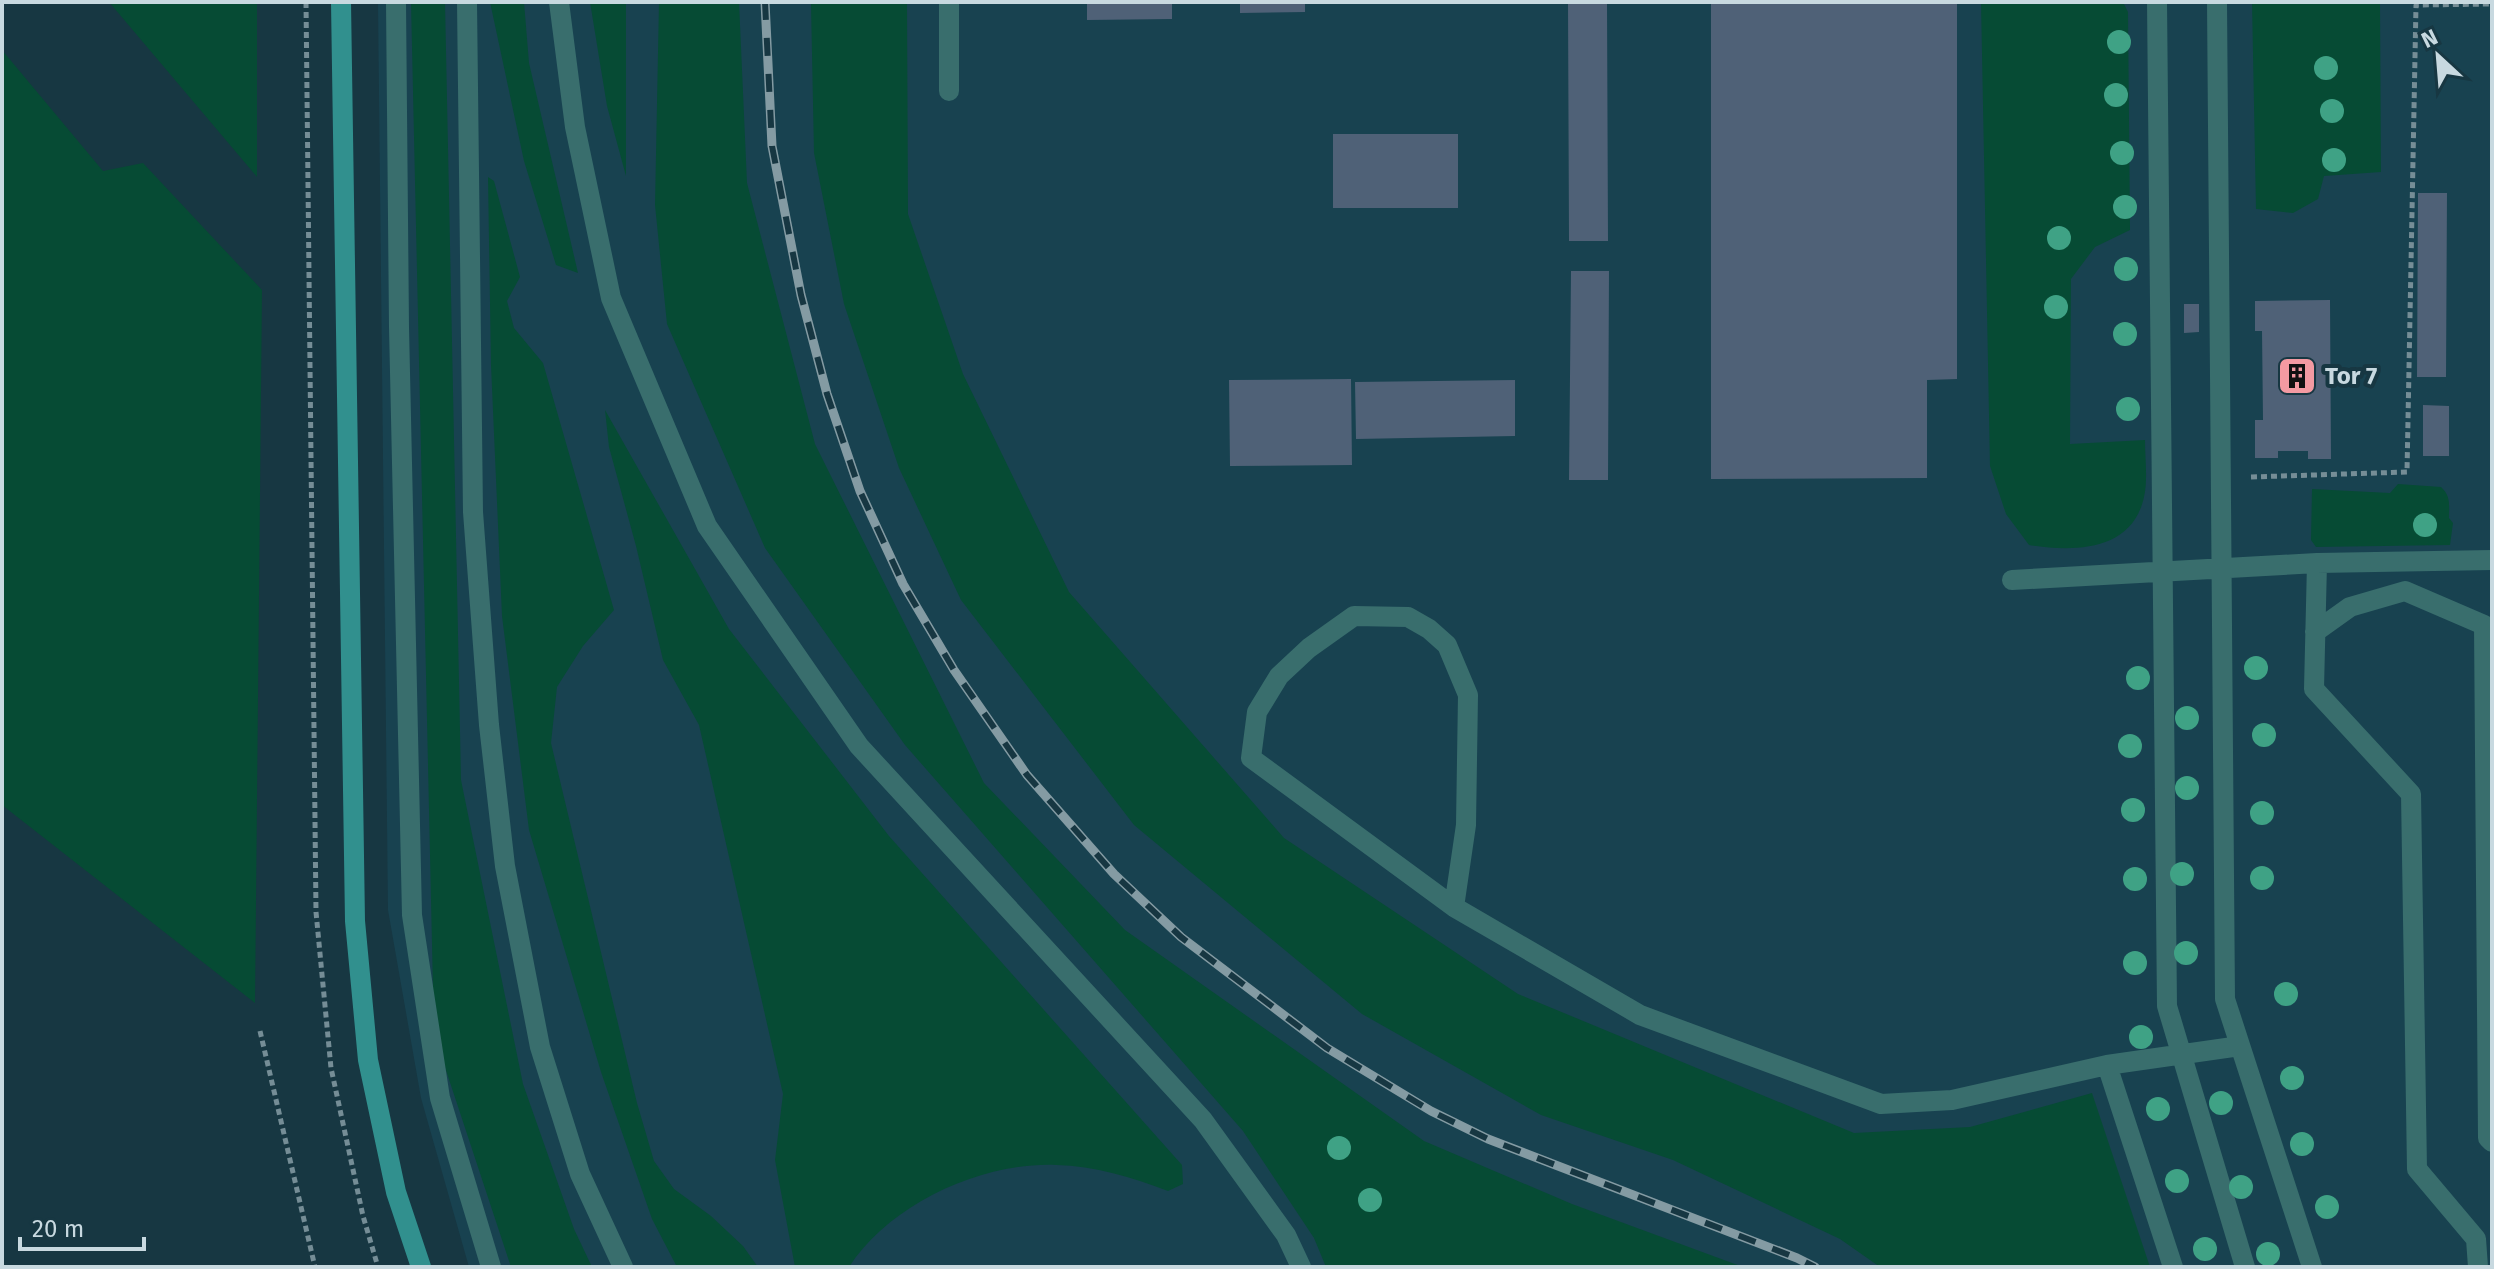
<svg xmlns="http://www.w3.org/2000/svg" width="2494" height="1269" font-family="'Fira Sans',sans-serif">
<style>
.built{fill:#184250}
.green{fill:#064b34}
.building{fill:#4f6177}
.lines{fill:none;stroke-linecap:round;stroke-linejoin:round}
.path{stroke:#758d96;stroke-width:5;stroke-dasharray:6 4;stroke-linecap:butt}
.lane{stroke:#396e6d;stroke-width:20}
.secondary{stroke:#31908e;stroke-width:20}
.rail-casing{stroke:#849ba3;stroke-width:9}
.rail{stroke:#173742;stroke-width:6;stroke-dasharray:18;stroke-linecap:butt}
.tree{fill:#3fa285}
.labels{text-anchor:middle;dominant-baseline:central;stroke-width:8;stroke-linejoin:round;paint-order:stroke}
.poi-label{font-size:24px;font-weight:bold;fill:#c8d9e0;stroke:#173742;text-anchor:start}
</style>
<rect width="100%" height="100%" fill="#173742"/>
<path class="built" d="M378 2H2492V1267H469L421 1098 388 910Z"/>
<path class="green" d="M109 2H257V177Z
M411 2H445L461 780 523 1084 574 1229 592 1267H511L434 1034Z
M490 2H524L529 63 578 273 556 265 524 161Z
M590 2H626V176L607 106Z
M659 2H739L747 183 815 444 984 783 1125 930 1424 1141 1572 1204 1743 1267H1326L1314 1238 1243 1131 905 745 765 548 667 324 655 205Z
M1981 2H2123L2128 12 2130 230 2095 247 2071 279 2070 444 2145 440C2145 458 2148 480 2144 497 2132 552 2073 552 2029 545L2006 514 1990 466Z
M2252 2H2380L2381 172 2324 176 2318 199 2293 213 2256 209Z
M907 3 908 214 963 374 1069 592 1284 838 1518 994 1854 1133 1970 1127 2092 1093 2150 1267H1880L1840 1239 1673 1160 1541 1115 1362 1014 1134 825 961 600 899 468 844 304 814 153 811 4Z
M2 50 103 171 143 163 262 290 255 1003 2 805Z
M488 177 494 181 520 277 507 301 514 328 543 363 614 610 583 646 557 687 551 743 637 1103 654 1161 674 1189 711 1216 743 1246 758 1267H677L652 1219 601 1072 529 830 502 616 491 365Z
M605 410 729 629 889 836 1182 1165 1183 1184 1168 1191C1132 1177 1095 1166 1056 1165 981 1162 890 1204 849 1267H795L775 1160 783 1094 699 725 663 660 636 546 609 447Z
M2398 484 2441 487C2451 496 2449 505 2449 518L2453 523 2450 545 2316 547 2311 540 2312 489 2390 493Z"/>
<path class="building" d="M1087 2H1172V19L1087 20Z
M1240 2H1305V12L1240 13Z
M1607 2 1608 241H1569L1568 3Z
M1711 2H1957V379L1927 380V478L1711 479Z
M1333 134H1458V208H1333Z
M2418 193H2447L2446 377H2417Z
M1571 271H1609L1608 480H1569Z
M2330 300 2331 459H2308V451H2278V458H2255V420H2263L2262 331H2255V301Z
M2184 304H2199V332L2184 333Z
M1351 379 1352 465 1230 466 1229 380Z
M1515 380V436L1356 439 1355 382Z
M2423 405 2449 406V456H2423Z"/>
<g class="lines">
<path class="path" d="M306 2 316 912 331 1068 363 1216 378 1267
M2251 477 2407 472 2416 5 2492 4
M260 1031 315 1267"/>
<path class="lane" d="M396 2 399 327 412 915 440 1098 491 1267
M467 2 473 512 489 725 505 866 540 1047 580 1174 623 1267
M559 2 575 127 611 298 707 526 859 746 1203 1120 1286 1235 1301 1267
M2157 2 2167 1006 2245 1267
M2217 2 2225 999 2312 1267
M949 91V2
M2317 563 2314 689 2411 794 2417 1169 2476 1239 2478 1267
M2012 580 2317 563 2492 560
M2315 632 2350 607 2405 591 2484 625 2488 1138 2492 1142
M1454 907 1466 825 1468 695 1447 645 1429 629 1408 617 1354 616 1309 648 1279 676 1257 712 1251 758 1454 907 1640 1015 1881 1104 1952 1100 2107 1065 2240 1046
M2107 1065 2173 1267"/>
<path class="secondary" d="M341 2 355 921 368 1060 396 1192 421 1267"/>
<defs>
<path id="rail" d="M765 2 772 146 801 295 827 394 860 491 903 584 954 670 1027 775 1114 874 1181 937 1327 1048 1431 1111 1488 1139 1797 1258 1815 1267"/>
</defs>
<use href="#rail" class="rail-casing"/>
<use href="#rail" class="rail"/>
</g>
<g class="tree">
<circle cx="2119" cy="42" r="12"/>
<circle cx="2326" cy="68" r="12"/>
<circle cx="2116" cy="95" r="12"/>
<circle cx="2332" cy="111" r="12"/>
<circle cx="2122" cy="153" r="12"/>
<circle cx="2334" cy="160" r="12"/>
<circle cx="2125" cy="207" r="12"/>
<circle cx="2059" cy="238" r="12"/>
<circle cx="2126" cy="269" r="12"/>
<circle cx="2056" cy="307" r="12"/>
<circle cx="2125" cy="334" r="12"/>
<circle cx="2128" cy="409" r="12"/>
<circle cx="2425" cy="525" r="12"/>
<circle cx="2256" cy="668" r="12"/>
<circle cx="2138" cy="678" r="12"/>
<circle cx="2187" cy="718" r="12"/>
<circle cx="2264" cy="735" r="12"/>
<circle cx="2130" cy="746" r="12"/>
<circle cx="2187" cy="788" r="12"/>
<circle cx="2133" cy="810" r="12"/>
<circle cx="2262" cy="813" r="12"/>
<circle cx="2182" cy="874" r="12"/>
<circle cx="2262" cy="878" r="12"/>
<circle cx="2135" cy="879" r="12"/>
<circle cx="2186" cy="953" r="12"/>
<circle cx="2135" cy="963" r="12"/>
<circle cx="2286" cy="994" r="12"/>
<circle cx="2141" cy="1037" r="12"/>
<circle cx="2292" cy="1078" r="12"/>
<circle cx="2221" cy="1103" r="12"/>
<circle cx="2158" cy="1109" r="12"/>
<circle cx="2302" cy="1144" r="12"/>
<circle cx="1339" cy="1148" r="12"/>
<circle cx="2177" cy="1181" r="12"/>
<circle cx="2241" cy="1187" r="12"/>
<circle cx="1370" cy="1200" r="12"/>
<circle cx="2327" cy="1207" r="12"/>
<circle cx="2205" cy="1249" r="12"/>
<circle cx="2268" cy="1254" r="12"/>
</g>
<defs>
<symbol id="building-square" viewBox="-11 -11 22 22"><rect x="-9" y="-9" width="18" height="18" rx="4" fill="#f49aa2" stroke="#173742"/><path d="M-4-6H4V6H1V3H-1V6H-4ZM-2.5-4.3h1.7v1.8h-1.7ZM.8-4.3h1.7v1.8H.8ZM-2.5-1h1.7V.8h-1.7ZM.8-1h1.7V.8H.8Z" fill="#111"/></symbol>
</defs>
<g fill-rule="evenodd">
<use href="#building-square" x="2275" y="354" width="44" height="44"/>
</g>
<g class="labels">
<g class="poi-label">
<text x="2325" y="376">Tor 7</text>
</g>
</g>
<rect width="2494" height="1269" fill="none" stroke="#c8d9e0" stroke-width="8"/>
<g transform="translate(2438 56) rotate(334)" stroke="#173742" stroke-width="6" paint-order="stroke">
<path d="M0-6L14 30L0 20L-14 30Z" fill="#c8d9e0"/>
<text y="-12" font-size="22" font-weight="bold" text-anchor="middle" fill="#c8d9e0">N</text>
</g>
<path d="M20 1237v12h124v-12" fill="none" stroke="#c8d9e0" stroke-width="4"/>
<text x="32" y="1237" font-size="24" fill="#c8d9e0" stroke="#173742" stroke-width="6" paint-order="stroke">20 m</text>
</svg>
